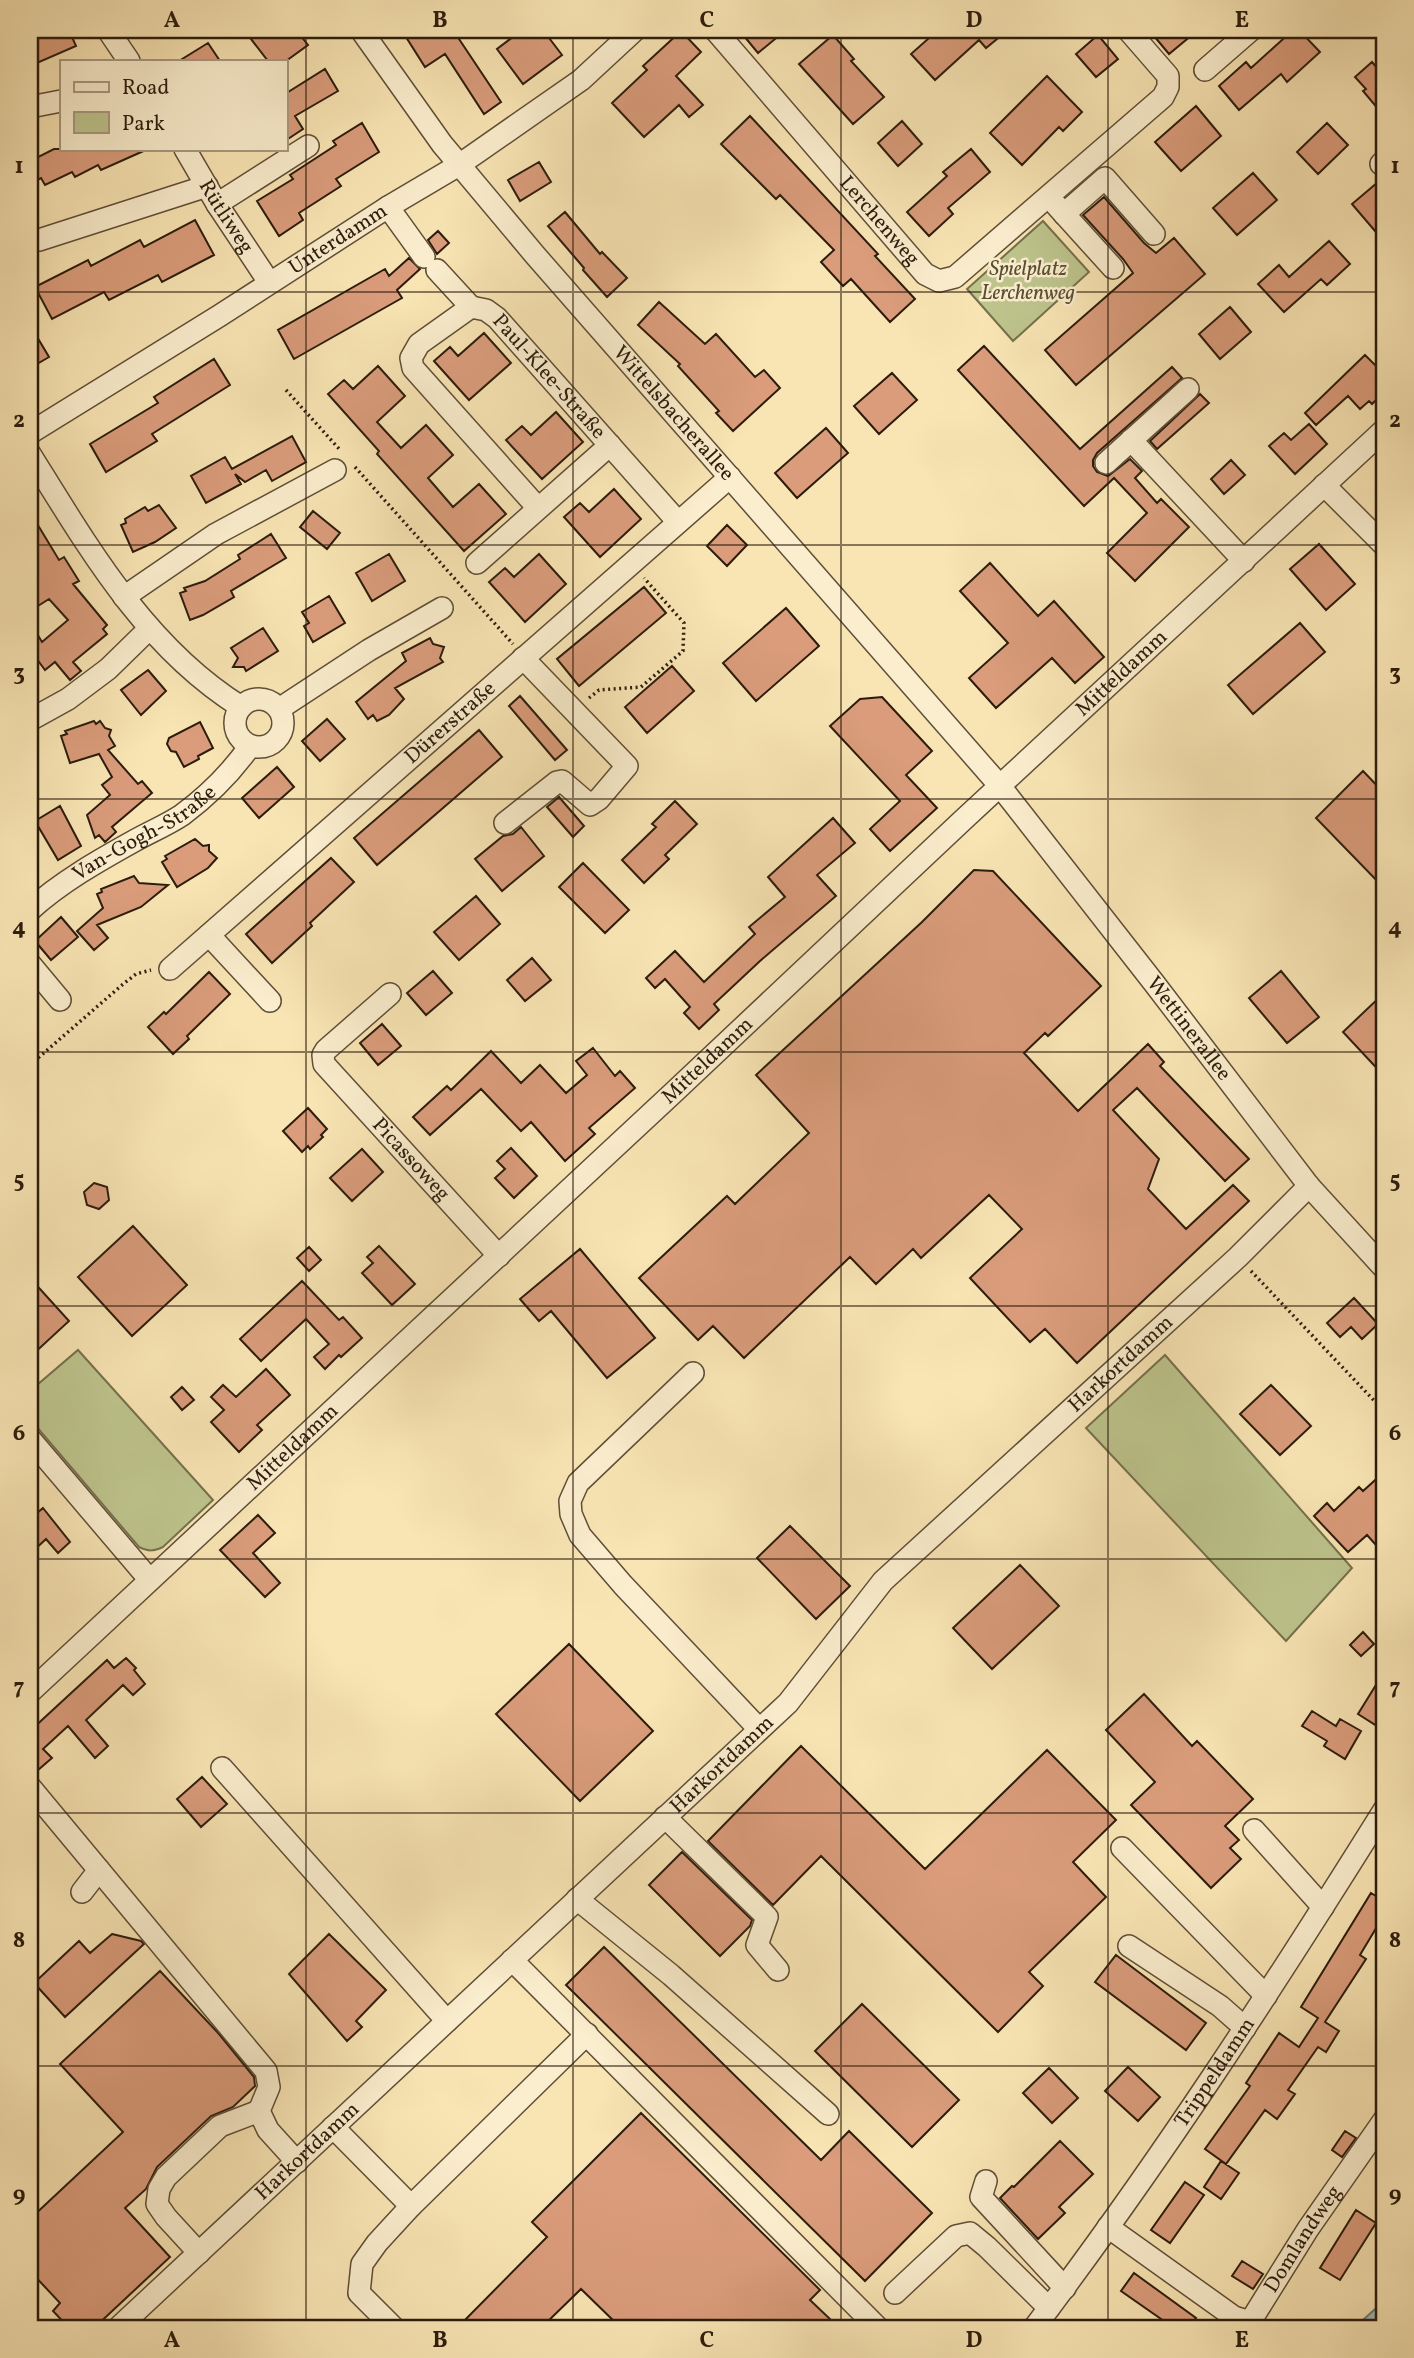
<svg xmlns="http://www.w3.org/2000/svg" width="1414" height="2358" font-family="Vollkorn,serif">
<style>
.green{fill:#bec58d;stroke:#75704d;stroke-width:2}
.water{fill:#a0bdb6;stroke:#727d72;stroke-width:2}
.building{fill:#da9c7b;stroke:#2c1c0d;stroke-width:2}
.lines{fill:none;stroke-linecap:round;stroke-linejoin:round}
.minor-casing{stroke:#5f4e37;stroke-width:24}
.path{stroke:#2c1c0d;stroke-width:3.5;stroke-dasharray:2 3.5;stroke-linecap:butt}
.minor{stroke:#fbeece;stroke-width:21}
.grid{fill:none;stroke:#2c1c0d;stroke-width:2;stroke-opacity:0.55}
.labels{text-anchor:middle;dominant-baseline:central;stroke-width:5;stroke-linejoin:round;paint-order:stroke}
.street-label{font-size:21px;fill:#2c1c0d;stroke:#fbeece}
.park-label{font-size:21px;font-style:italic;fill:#584f33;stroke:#fbeece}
.neatline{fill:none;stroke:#2c1c0d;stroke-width:2.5}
.grid-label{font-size:23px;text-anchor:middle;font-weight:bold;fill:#2c1c0d}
</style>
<rect width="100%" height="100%" fill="#f9e5b4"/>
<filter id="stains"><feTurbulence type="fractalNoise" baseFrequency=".00286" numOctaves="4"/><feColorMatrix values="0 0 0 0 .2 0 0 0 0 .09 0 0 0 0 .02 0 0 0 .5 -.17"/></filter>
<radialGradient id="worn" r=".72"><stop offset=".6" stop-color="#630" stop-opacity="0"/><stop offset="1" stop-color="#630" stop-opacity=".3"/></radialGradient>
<path class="green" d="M1043 221 1089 272 1013 341 967 289Z
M78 1350 213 1500 163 1547C154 1551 149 1552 139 1547L30 1419V1391Z
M1165 1355 1352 1568 1286 1641 1086 1428Z"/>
<path class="water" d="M1384 2301V2328H1354Z"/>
<path class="building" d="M30 30H69L76 46 30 66Z
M244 30H296L308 45 286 61H268Z
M417 30H453L501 102 484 114 445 54 425 67 406 37Z
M522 30H543L562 55 523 84 497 49Z
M739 30H786L758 53Z
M938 30H1008L986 48 979 40 935 80 911 54Z
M1149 30H1198L1169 54Z
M1293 30H1299L1320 52 1287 82 1281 74 1239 110 1219 86 1246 62 1251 68Z
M681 31 701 52 676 76 703 105 689 117 679 105 644 137 612 103 647 70 643 66Z
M833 35 854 59 851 61 884 97 853 124 799 64Z
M1098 35 1118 59 1096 77 1076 54Z
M208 43 220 61H179Z
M1372 62 1384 76V116L1363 91 1366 89 1355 77Z
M325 69 338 91 295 116 303 129 285 141V94Z
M1047 76 1082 112 1063 131 1059 127 1022 165 990 133Z
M1196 106 1221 136 1181 171 1155 142Z
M750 116 878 254 875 256 915 299 890 322 851 279 843 286 821 262 834 250 780 195 776 199 721 144Z
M902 121 922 144 898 166 878 143Z
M362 123 379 152 336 179 341 186 299 213 303 220 279 236 257 201 293 179 290 175 336 145 333 141Z
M1327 123 1348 145 1318 174 1297 152Z
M54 149H148L101 170 98 165 75 177 72 172 45 185 41 178 30 184V161Z
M971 149 990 172 948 208 953 214 929 236 907 212 947 176 943 172Z
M539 162 551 182 520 201 508 180Z
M1253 173 1277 200 1237 235 1213 208Z
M1384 177V222L1375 231 1352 204Z
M1104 197 1144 243 1156 253 1174 238 1205 274 1076 385 1045 350 1133 273 1123 259 1083 215Z
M565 212 600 254 602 252 627 278 607 297 583 270 584 268 548 226Z
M195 220 214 255 162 282 158 275 109 300 104 292 52 319 35 287 88 260 91 266 140 240 144 247Z
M438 231 449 243 437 254 428 240Z
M1329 241 1350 264 1327 285 1321 279 1284 312 1258 284 1279 265 1289 277Z
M409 258 420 269 397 290 402 298 294 359 278 330 385 269 389 276Z
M659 302 705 344 716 334 755 377 764 370 780 388 733 431 716 413 719 411 678 366 680 364 638 325Z
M1230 307 1251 332 1220 359 1199 334Z
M30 325 49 357 30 368Z
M484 333 511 363 469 400 434 361 450 347 458 356Z
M984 346 1080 449 1172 367 1182 378 1097 453 1093 460V466L1097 472 1108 476 1130 459 1142 471 1135 478 1157 503 1161 499 1189 527 1135 581 1107 553 1147 513 1114 478 1084 506 958 370Z
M1365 355 1375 365 1384 357V392L1372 404 1369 401 1360 409 1348 396 1316 425 1305 413Z
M214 359 230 385 152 434 157 441 106 472 90 444 158 403 154 397Z
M378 366 405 396 377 422 401 448 426 425 453 455 428 478 453 507 479 484 506 514 464 551 377 454 379 451 328 394 344 380 353 389Z
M892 373 917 400 879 434 854 406Z
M1200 394 1209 403 1157 449 1150 441Z
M556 412 583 442 542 479 506 440 522 426 531 435Z
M1309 424 1327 444 1295 474 1269 446 1284 433 1291 440Z
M826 428 848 453 797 498 775 473Z
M292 436 306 462 272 481 266 470 245 482 235 474 241 484 206 503 191 476 225 457 232 469Z
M1231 460 1245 475 1224 494 1211 479Z
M614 489 641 519 600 557 564 517 580 503 589 512Z
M159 505 176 528 155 542 133 552 121 525 126 523 125 519 145 507 148 511Z
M313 511 340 533 327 549 300 527Z
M30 512 59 560 64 557 79 581 73 584 107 625 103 629 107 634 73 662 81 671 70 680 55 662 45 670 39 662 36 665 30 658V622L42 642 68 620 49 599 30 611Z
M727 525 747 545 727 566 707 546Z
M271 534 286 558 231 591 234 597 203 615 190 620 180 593 186 591 184 588 205 581 240 559 238 555Z
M1319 544 1355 584 1326 610 1290 569Z
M389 554 405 581 372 601 356 573Z
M539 554 566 584 525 622 489 582 505 568 514 577Z
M990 563 1038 616 1054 601 1104 657 1075 683 1052 658 996 708 969 678 1008 643 960 591Z
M644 587 666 613 579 686 557 659Z
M329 596 345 623 313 642 304 626 309 623 302 612Z
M786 608 819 646 756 701 723 663Z
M1300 623 1325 652 1253 714 1228 685Z
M263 628 278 651 246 671 244 667H233L238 658 231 648Z
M430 638 433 644 444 647 440 658 443 662 395 688 404 699 389 715 377 721 373 715 368 719 356 702 406 661 402 653Z
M672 666 694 691 647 733 625 707Z
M148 670 166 691 141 715 121 690Z
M520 696 567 750 555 760 509 706Z
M882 697 932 751 906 775 937 808 890 851 870 829 900 801 830 726 860 699Z
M327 719 345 739 320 761 302 741Z
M94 721 96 724 100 721 105 728 111 730 109 736 115 746 108 750 138 784 142 781 152 793 112 827 116 832 105 842 99 835 95 838 87 815 110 795 102 785 112 777 99 754 70 763 61 736 67 734 65 731Z
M200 722 213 748 198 756 199 759 184 767 176 752 171 751 167 744 169 738Z
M479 730 502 757 377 865 354 838Z
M277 767 294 787 259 818 242 798Z
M1363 771 1384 793V888L1316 818Z
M559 797 584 826 573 837 547 807Z
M675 801 697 824 665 855 669 859 644 883 622 860 656 827 652 824Z
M60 806 81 846 58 860 35 821Z
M833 818 855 843 817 875 836 896 760 961 714 1004 719 1010 699 1029 684 1013 690 1007 665 979 655 988 646 978 675 951 704 982 755 934 749 927 785 897 768 877Z
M521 827 544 856 502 891 475 859 503 836 513 834Z
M195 839 203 846 209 845V851L217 858 208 868 177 887 162 862 167 859 165 856Z
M331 858 354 882 310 923 312 926 272 963 246 934Z
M583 863 629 910 605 933 559 887Z
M974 870 993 871 1101 986 1048 1036 1045 1033 1024 1053 1078 1111 1148 1044 1164 1062 1160 1066 1249 1159 1225 1181 1137 1088 1113 1110 1159 1159 1148 1189 1186 1229 1233 1185 1249 1201 1077 1363 1045 1329 1030 1342 970 1278 1022 1229 989 1195 921 1258 913 1249 876 1284 850 1257 744 1358 713 1326 698 1340 639 1278 727 1196 735 1204 809 1133 756 1075 922 922Z
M134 876 139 883 168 885 141 907 97 925 108 938 94 950 77 931 103 908 97 894 102 892 101 889Z
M476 896 500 924 459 960 434 932Z
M61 917 78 937 51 960 35 941Z
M532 958 551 980 525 1001 507 980Z
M433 971 452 993 426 1015 407 993Z
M1281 971 1319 1017 1287 1043 1249 998Z
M209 972 230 994 187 1036 189 1039 173 1054 148 1027 164 1012 166 1014Z
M1384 993V1076L1343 1032Z
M382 1024 401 1046 378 1065 360 1043Z
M593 1048 615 1076 620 1071 635 1088 589 1128 595 1134 565 1161 531 1122 521 1131 481 1089 430 1135 413 1117 447 1086 451 1090 491 1051 521 1083 540 1065 566 1093 587 1075 576 1061Z
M308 1108 327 1129 321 1135 323 1137 310 1149 308 1146 302 1152 283 1131Z
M511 1148 537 1176 514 1198 495 1178 505 1169 497 1161Z
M362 1149 383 1172 352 1201 330 1178Z
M94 1183 107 1187 109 1200 99 1209 87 1205 84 1192Z
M133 1226 187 1285 132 1336 78 1277Z
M379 1246 415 1284 392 1305 362 1273 373 1263 367 1257Z
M309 1247 321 1260 309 1271 297 1258Z
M580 1249 655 1338 607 1378 551 1311 539 1321 520 1299Z
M30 1278 69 1321 30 1357Z
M302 1281 339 1320 343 1317 362 1338 341 1357 339 1355 325 1369 314 1357 329 1344 306 1319 261 1361 240 1339Z
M1354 1298 1378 1324 1362 1339 1351 1327 1340 1337 1327 1323Z
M266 1369 290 1395 257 1425 262 1430 239 1452 211 1422 224 1410 211 1397 223 1385 236 1397Z
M1271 1385 1311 1426 1280 1455 1240 1414Z
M182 1387 194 1400 182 1410 171 1397Z
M1384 1472V1554L1367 1535 1348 1552 1314 1516 1327 1503 1334 1511 1359 1487 1363 1491Z
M43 1508 70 1542 58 1553 46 1539 30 1554V1519Z
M258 1515 275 1533 253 1553 280 1583 265 1597 220 1550Z
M790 1526 850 1586 816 1619 757 1558Z
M1020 1565 1059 1606 992 1669 953 1628Z
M1363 1632 1374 1644 1361 1656 1350 1645Z
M569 1644 653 1731 580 1801 496 1714Z
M126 1658 136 1668 134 1670 145 1684 133 1695 123 1685 86 1720 108 1746 95 1758 68 1726 43 1749 52 1758 38 1770 30 1761V1731L107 1660 114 1668Z
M1384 1672V1714L1377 1726 1358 1714Z
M1144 1694 1192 1746 1197 1741 1253 1799 1225 1826 1239 1840 1230 1848 1241 1859 1211 1888 1131 1805 1155 1782 1106 1730Z
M1312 1711 1336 1726 1340 1719 1361 1731 1345 1759 1324 1746 1327 1741 1302 1726Z
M801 1746 925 1869 1047 1750 1116 1820 1073 1862 1106 1897 1029 1972 1043 1986 998 2032 821 1856 773 1905 708 1841Z
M202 1777 227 1804 201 1827 177 1799Z
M682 1852 752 1920 750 1926 720 1956 649 1885Z
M1371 1893 1384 1901V1915L1360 1955 1366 1959 1325 2022 1339 2031 1326 2052 1318 2047 1288 2090 1295 2094 1277 2119 1265 2110 1226 2164 1205 2149 1250 2086 1246 2083 1279 2033 1299 2047 1318 2018 1301 2007Z
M112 1934 141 1941 144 1944 65 2017 34 1983 79 1941 90 1953Z
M329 1934 386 1990 356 2021 362 2027 347 2041 289 1974Z
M604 1947 821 2160 849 2131 932 2213 865 2281 566 1985Z
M1116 1955 1206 2023 1186 2050 1095 1982Z
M160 1971 219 2034 254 2077 255 2086 233 2107 211 2116 157 2167 146 2189 125 2208 170 2257 94 2328H69L53 2311 60 2303 30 2271V2219L123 2132 60 2064Z
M862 2004 959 2100 912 2147 815 2051Z
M1128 2067 1160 2097 1138 2121 1105 2091Z
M1049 2068 1078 2098 1052 2123 1023 2093Z
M641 2113 820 2290 810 2300 831 2320 823 2328H621L581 2289 541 2328H457L547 2237 532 2222Z
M1345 2131 1356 2138 1342 2157 1332 2150Z
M1060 2141 1093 2174 1059 2207 1065 2213 1038 2239 1000 2198 1012 2186 1014 2187Z
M1221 2161 1239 2173 1221 2199 1204 2187Z
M1185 2182 1204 2195 1170 2243 1151 2230Z
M1356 2210 1376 2223 1340 2280 1320 2268Z
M1242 2261 1263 2274 1253 2289 1232 2276Z
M1134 2273 1196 2318 1188 2328H1174L1121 2291Z"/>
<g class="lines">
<defs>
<g id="minor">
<path d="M108 30 129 61"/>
<path id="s1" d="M361 30 442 144 535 255 1000 786 1154 983 1309 1186 1384 1268"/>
<path id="s2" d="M715 30 925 274 939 281 955 277 1163 97 1168 87V76L1128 30"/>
<path d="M1205 70 1251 30"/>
<path d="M30 107 61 101"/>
<path id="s3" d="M185 149 217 204 269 282"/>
<path d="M1381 164 1384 161"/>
<path d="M217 204 308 146"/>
<path d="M1056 205 1113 268"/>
<path d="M388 207 424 257"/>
<path d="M1064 214 1105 178 1154 234"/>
<path d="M39 240 207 186"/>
<path d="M437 270 471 307"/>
<path id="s4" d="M30 433 219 316 388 207 459 165 581 80 635 30"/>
<path d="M1131 440 1244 561"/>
<path d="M30 454C88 547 145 647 241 707"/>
<path d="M1106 463 1188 389"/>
<path d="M1324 485 1384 545"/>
<path id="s5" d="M538 508 413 368 411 358 419 344 471 307 486 310 497 318 678 522"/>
<path d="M477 563 610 445"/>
<path d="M124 597 216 534 335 470"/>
<circle cx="259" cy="723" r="24"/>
<path d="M279 709 369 650 442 608"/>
<path d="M30 720 68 699 108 669 149 629"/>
<path d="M505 823 557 782 562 781 590 805 599 799 627 766 523 658"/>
<path id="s6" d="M30 910C61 882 98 861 134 841 150 832 167 825 182 815 209 795 231 773 250 746"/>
<path d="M209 935 270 1001"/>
<path d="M30 964 60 1000"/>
<path id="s7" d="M170 969 730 477"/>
<path id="s8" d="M390 994 326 1050 323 1055 324 1064 499 1256"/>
<path d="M693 1373 578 1483 570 1501 571 1514 580 1535 623 1585 759 1729"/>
<path d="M30 1439 149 1579"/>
<path id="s9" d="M30 1692 673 1093 963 820 1384 430"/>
<path d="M222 1768 447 2021"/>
<path d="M30 1787 99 1870 82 1892"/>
<path d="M665 1817 767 1917 757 1945 778 1970"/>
<path d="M1254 1830 1323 1907"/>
<path d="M1122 1848 1266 1996"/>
<path d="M99 1870 266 2071 269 2087 259 2111 268 2130 297 2162"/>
<path d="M577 1899 671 1975 828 2114"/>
<path d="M1129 1946 1220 2006 1245 2028"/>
<path d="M512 1960 878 2328"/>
<path d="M333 2127 411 2206 377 2243 362 2264 359 2293 394 2328"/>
<path d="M986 2181 981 2197 1065 2288"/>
<path d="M411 2206 587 2034"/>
<path id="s10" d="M1108 2227 1234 2317 1250 2322 1308 2229 1384 2120"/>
<path d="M199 2253 166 2217 157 2204 159 2189 166 2177 220 2126 259 2111"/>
<path d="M895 2293 956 2236 970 2233 987 2247 1049 2308"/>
<path id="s11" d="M118 2328 788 1703 883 1581 1238 1257 1309 1186"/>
<path id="s12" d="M1034 2328C1160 2162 1274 1986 1384 1810"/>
</g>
</defs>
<use href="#minor" class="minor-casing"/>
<path class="path" d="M286 390 341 451
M355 467 513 644
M589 698 599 690 641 687 683 651 684 623 644 578
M30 1065 122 985 136 974 151 970
M1251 1271 1384 1411"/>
<use href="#minor" class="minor"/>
</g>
<path class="grid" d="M306 30V2328M573 30V2328M841 30V2328M1108 30V2328M30 292H1384M30 545H1384M30 799H1384M30 1052H1384M30 1306H1384M30 1559H1384M30 1813H1384M30 2066H1384"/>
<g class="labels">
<g class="street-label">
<text stroke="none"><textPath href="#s3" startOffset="79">Rütliweg</textPath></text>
<text stroke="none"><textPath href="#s2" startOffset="252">Lerchenweg</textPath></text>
<text stroke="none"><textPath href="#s4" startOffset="364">Unterdamm</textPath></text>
<text stroke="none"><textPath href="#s5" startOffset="385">Paul-Klee-Straße</textPath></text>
<text stroke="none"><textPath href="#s1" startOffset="495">Wittelsbacherallee</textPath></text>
<text stroke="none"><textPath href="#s9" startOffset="1493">Mitteldamm</textPath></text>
<text stroke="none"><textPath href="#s7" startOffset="373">Dürerstraße</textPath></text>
<text stroke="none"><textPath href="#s6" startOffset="138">Van-Gogh-Straße</textPath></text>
<text stroke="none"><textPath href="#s1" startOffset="1298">Wettinerallee</textPath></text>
<text stroke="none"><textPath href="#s9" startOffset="926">Mitteldamm</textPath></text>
<text stroke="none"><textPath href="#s8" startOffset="229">Picassoweg</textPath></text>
<text stroke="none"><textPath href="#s11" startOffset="1393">Harkortdamm</textPath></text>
<text stroke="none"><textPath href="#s9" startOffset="359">Mitteldamm</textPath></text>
<text stroke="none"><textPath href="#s11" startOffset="826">Harkortdamm</textPath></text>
<text stroke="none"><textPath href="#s12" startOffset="313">Trippeldamm</textPath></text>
<text stroke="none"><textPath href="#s11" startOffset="259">Harkortdamm</textPath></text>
<text stroke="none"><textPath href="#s10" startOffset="270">Domlandweg</textPath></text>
</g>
<g class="park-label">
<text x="1028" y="269">Spielplatz<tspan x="1028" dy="24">Lerchenweg</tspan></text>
</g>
</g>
<rect width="1414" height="2358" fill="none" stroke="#f9e5b4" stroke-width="77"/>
<rect x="60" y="60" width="228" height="91" fill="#fbeece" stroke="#a89a81" stroke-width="2"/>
<rect x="74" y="82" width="35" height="10" fill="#fbeece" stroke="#a89a81" stroke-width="2"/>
<text x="122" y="94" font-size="21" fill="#2c1c0d">Road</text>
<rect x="74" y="112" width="35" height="21" fill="#bec58d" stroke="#a89a81" stroke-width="2"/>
<text x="122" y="130" font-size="21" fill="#2c1c0d">Park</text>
<rect x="38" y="38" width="1338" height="2282" class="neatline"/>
<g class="grid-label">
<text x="172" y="27">A</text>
<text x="440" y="27">B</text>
<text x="707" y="27">C</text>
<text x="974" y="27">D</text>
<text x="1242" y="27">E</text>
<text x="19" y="173">1</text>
<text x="1395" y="173">1</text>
<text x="19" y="427">2</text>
<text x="1395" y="427">2</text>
<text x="19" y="680">3</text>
<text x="1395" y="680">3</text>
<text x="19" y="934">4</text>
<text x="1395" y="934">4</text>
<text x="19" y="1187">5</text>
<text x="1395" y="1187">5</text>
<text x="19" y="1440">6</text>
<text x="1395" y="1440">6</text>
<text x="19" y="1694">7</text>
<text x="1395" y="1694">7</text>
<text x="19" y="1947">8</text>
<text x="1395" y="1947">8</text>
<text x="19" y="2201">9</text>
<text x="1395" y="2201">9</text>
<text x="172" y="2347">A</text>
<text x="440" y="2347">B</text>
<text x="707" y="2347">C</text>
<text x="974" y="2347">D</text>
<text x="1242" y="2347">E</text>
</g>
<rect width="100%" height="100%" filter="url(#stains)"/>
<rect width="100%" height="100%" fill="url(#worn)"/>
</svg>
